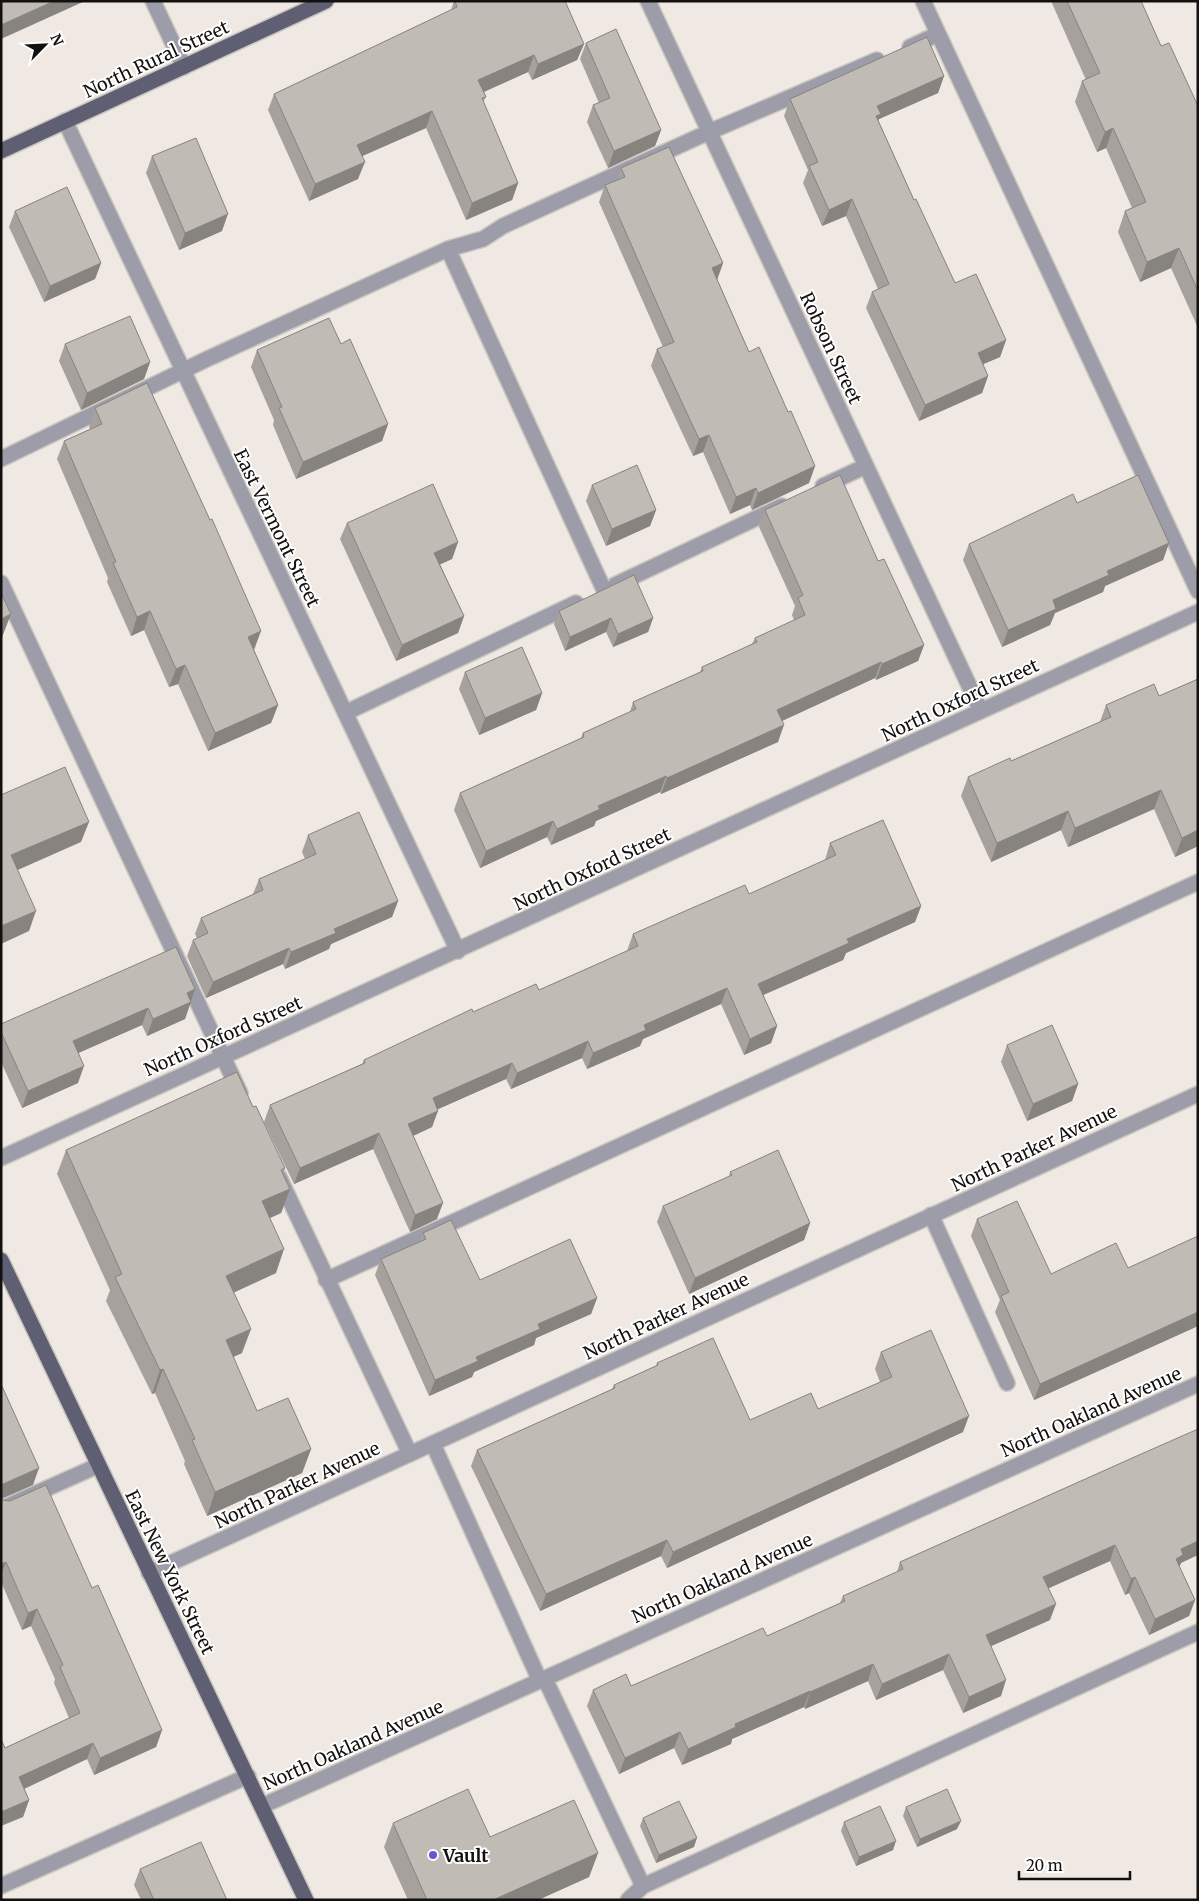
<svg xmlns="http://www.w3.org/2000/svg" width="1199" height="1901" font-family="Merriweather,serif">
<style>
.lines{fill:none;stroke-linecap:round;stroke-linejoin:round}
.minor-casing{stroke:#ccc6c1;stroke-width:18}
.major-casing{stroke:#ccc6c1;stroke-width:18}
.minor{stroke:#9d9daa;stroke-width:15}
.major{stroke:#5f5f74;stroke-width:15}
.wall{fill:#a6a19d}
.shaded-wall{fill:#87837f}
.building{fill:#c1bbb6;stroke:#87837f}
.poi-dot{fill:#6757d0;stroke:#fff;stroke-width:2}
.labels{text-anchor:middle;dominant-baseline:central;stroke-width:4;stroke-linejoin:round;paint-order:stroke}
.street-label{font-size:18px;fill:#13110f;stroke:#fff}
.poi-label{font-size:18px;font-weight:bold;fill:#13110f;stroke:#fff;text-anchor:start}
</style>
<rect width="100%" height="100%" fill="#efe8e3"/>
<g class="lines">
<defs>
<path id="minor" d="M153 1 184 67
M648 1 981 711
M923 1 1198 591
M910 47 938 34
M65 121 458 951
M448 249 604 590
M1 459 207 359 448 249 483 239 503 226 709 132 877 60
M823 486 866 466
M1 583 240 1093
M615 585 782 506
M345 713 576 603
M1 1158 1198 612
M279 1177 410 1454
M931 1215 1007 1383
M326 1280 1198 882
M433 1444 540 1681
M1 1509 97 1466
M149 1573 1198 1094
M545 1679 643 1886
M262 1806 1198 1384
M1 1886 248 1776
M628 1900 643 1886 1198 1632"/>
<path id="major" d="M1 151 326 1
M1 1260 306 1900"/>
</defs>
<use href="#minor" class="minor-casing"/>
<use href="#major" class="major-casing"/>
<use href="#minor" class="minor"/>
<use href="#major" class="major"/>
</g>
<path class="wall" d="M454 1 584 44 577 60 532 80 528 72 484 92 486 97 483 102 518 183 512 200 466 220 426 128 362 156 358 179 309 201 268 110 274 94 451 10Z
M1051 1H1141L1161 46 1198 106V328L1171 268 1140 282 1118 232 1125 211 1132 208 1106 148 1097 152 1075 102 1082 81 1086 80Z
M586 43 661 130 655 146 608 168 587 122 593 105 599 103 580 59Z
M944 76 938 93 879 119 878 120 914 200 955 283 1006 340 1000 357 983 364 988 376 982 393 919 421 866 308 872 292 878 289 846 216 822 226 803 183 808 170 784 116 790 99Z
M152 156 222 231 179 250 146 173Z
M621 168 723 263 717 279 749 352 788 412 815 466 809 483 752 510 750 505 730 514 703 452 693 456 651 366 657 349 663 347 599 202 605 185 617 180Z
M15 211 101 263 95 279 44 302 9 227Z
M65 344 150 362 144 379 81 410 59 361Z
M341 344 388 424 382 441 296 479 273 425 274 420 251 367 257 350Z
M95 408 254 650 278 705 271 723 208 751 178 684 169 687 144 630 131 636 107 582 108 578 57 459 64 441 90 429 89 427Z
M592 485 656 510 650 526 606 546 586 501Z
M1077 503 1169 543 1163 560 1105 586 1103 592 1055 613 1050 625 1002 647 963 560 969 544Z
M765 510 878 561 924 645 918 661 876 680 875 678 782 721 778 742 661 794 660 792 596 821 594 826 551 845 547 837 480 868 454 810 460 793 581 738 583 733 630 712 633 702 700 672 702 667 752 644 755 638 794 620 792 615 795 606 759 527Z
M347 523 458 542 452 559 440 564 464 616 458 633 396 661 340 539Z
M559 611 653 618 648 632 613 647 606 632 565 651 554 624Z
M465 672 542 693 536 710 479 735 459 689Z
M1198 679V846L1175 857 1154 809 1068 847 1061 830 991 862 961 796 968 777 1011 761 1100 722 1106 705 1159 696Z
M308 835 398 901 392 917 331 944 329 949 285 969 283 964 206 998 187 956 193 940 197 938 195 934 201 918 253 894 259 879 305 859 302 852Z
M830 843 921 906 915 922 846 953 843 960 763 995 777 1026 771 1043 744 1055 721 1004 643 1039 640 1046 587 1069 582 1058 511 1089 506 1079 438 1109 432 1127 413 1136 437 1219 410 1232 373 1149 294 1184 264 1122 270 1105 362 1064 364 1060 473 1012 539 990 627 951 633 934 749 894 825 860Z
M191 1002 185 1019 147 1036 142 1025 78 1053V1083L22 1108 1 1062V1024Z
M1007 1045 1078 1084 1072 1101 1027 1121 1001 1062Z
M253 1107 285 1168 283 1175 290 1189 281 1213 270 1218 276 1273 234 1292 242 1353 233 1357 257 1411 311 1449 302 1473 207 1516 184 1464 185 1461 155 1393 152 1394 106 1301 110 1290 57 1174 66 1150Z
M730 1172 810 1223 804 1240 689 1294 657 1222 663 1206 729 1177Z
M977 1219 1051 1274 1128 1268 1198 1236V1326L1034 1400 995 1312 1000 1300 971 1236Z
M423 1233 480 1280 597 1298 591 1314 536 1338 534 1345 474 1372 472 1377 429 1396 375 1275 381 1259 420 1241Z
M881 1352 963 1432 667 1568 661 1556 540 1611 471 1466 477 1450 612 1389 614 1385 656 1366 657 1363 750 1420 818 1409 880 1382 875 1369Z
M1139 1455 1181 1563 1179 1566 1195 1600 1189 1616 1149 1635 1129 1593 1125 1595 1110 1561 1048 1588 1050 1620 991 1646 1001 1696 963 1713 943 1670 876 1700 868 1681 805 1709 804 1707 732 1739 731 1744 682 1765 674 1748 619 1774 587 1706 593 1690 631 1686 767 1636 840 1603 843 1596 897 1572 900 1562Z
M1 1499 92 1588 162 1730 156 1747 94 1775 87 1759 24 1789 29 1800 23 1817 5 1748 69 1718 54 1683 55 1679 31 1626 22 1630 1 1582Z
M906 1807 957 1829 917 1847 903 1816Z
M643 1818 694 1847 656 1863 640 1826Z
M844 1822 893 1850 856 1866 841 1831Z
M393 1823 490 1837 598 1853 589 1877 538 1900H408L384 1847Z
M140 1869 227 1900H141L134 1885Z"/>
<path class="shaded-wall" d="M54 1H85L1 39V25Z
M584 44 577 60 532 80 538 64Z
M534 55 528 72 472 97 478 80Z
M944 76 938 93 879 119 875 130 877 106Z
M432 111 426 128 351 161 357 145Z
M1113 128 1106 148 1097 152 1105 132Z
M661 130 655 146 608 168 614 151Z
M365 162 358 179 309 201 315 184Z
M518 183 512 200 466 220 472 203Z
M852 199 846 216 822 226 829 210Z
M228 214 222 231 179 250 185 233Z
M1179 248 1171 268 1140 282 1147 262Z
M101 263 95 279 44 302 50 286Z
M723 263 717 280 712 268Z
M1006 340 1000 357 972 369 978 353Z
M150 362 144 379 81 410 87 393Z
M988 376 982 393 919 421 925 405Z
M388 424 382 441 296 479 303 462Z
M709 435 703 452 693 456 699 439Z
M815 466 809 483 752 510 758 493Z
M756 488 750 505 730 514 736 497Z
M656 510 650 526 606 546 612 529Z
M458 542 452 559 428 570 434 553Z
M1169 543 1163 560 1105 586 1103 592 1055 613 1050 625 1002 647 1008 630 1053 600 1107 571Z
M150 611 144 630 131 636 137 617Z
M11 614 1 640V619Z
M464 616 458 633 396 661 402 645Z
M611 618 606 632 565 651 570 637Z
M653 618 648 632 613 647 618 634Z
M261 631 254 650 241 656 248 637Z
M924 645 918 661 876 680 882 664Z
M881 662 875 678 771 726 777 710Z
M185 665 178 684 169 687 176 669Z
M542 693 536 710 479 735 485 718Z
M278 705 271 723 208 751 215 733Z
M784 725 778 742 661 794 667 778Z
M666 776 660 792 596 821 594 826 551 845 557 829 598 806Z
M1161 790 1154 809 1068 847 1075 828Z
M1068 811 1061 830 991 862 997 843Z
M553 821 547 837 480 868 486 851Z
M89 822 81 842 4 876 11 855Z
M1198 830V846L1175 857 1182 838Z
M398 901 392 917 331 944 329 949 285 969 291 952 334 929Z
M921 906 915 922 846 953 843 960 752 1000 758 984 847 939Z
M36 911 29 931 1 944V926Z
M289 948 283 964 206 998 213 982Z
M727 988 721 1004 643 1039 640 1046 587 1069 593 1053 644 1025Z
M195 989 185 1019 147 1036 153 1019 187 993Z
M148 1008 142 1025 67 1058 73 1041Z
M777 1026 771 1043 744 1055 750 1039Z
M588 1041 582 1058 511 1089 517 1073Z
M512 1063 506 1079 427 1114 433 1098Z
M84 1066 78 1083 22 1108 28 1091Z
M1078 1084 1072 1101 1027 1121 1033 1104Z
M438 1111 432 1127 402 1141 408 1124Z
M379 1133 373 1149 294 1184 300 1168Z
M290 1189 281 1213 254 1225 262 1201Z
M443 1203 437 1219 410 1232 415 1215Z
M810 1223 804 1240 689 1294 695 1278Z
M284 1249 276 1273 218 1300 226 1276Z
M597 1298 591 1314 536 1338 534 1345 474 1372 472 1377 429 1396 435 1380 538 1324Z
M1198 1312V1326L1034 1400 1040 1384Z
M251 1329 242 1353 217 1364 226 1340Z
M163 1369 155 1393 152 1394 160 1370Z
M969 1416 963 1432 667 1568 673 1552Z
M311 1449 302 1473 207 1516 215 1492Z
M39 1468 33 1485 1 1499V1486L3 1484Z
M667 1540 661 1556 540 1611 546 1594Z
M1198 1541V1555L1181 1563 1178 1571 1176 1559 1181 1549Z
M1115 1545 1110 1561 1038 1593 1043 1577Z
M6 1562 1 1575V1567L2 1564Z
M1135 1577 1129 1593 1125 1595 1131 1579Z
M1195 1600 1189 1616 1149 1635 1155 1619Z
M1056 1604 1050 1620 980 1651 986 1635Z
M37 1609 31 1626 22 1630 28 1613Z
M949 1654 943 1670 876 1700 882 1684Z
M873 1664 868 1681 805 1709 810 1692Z
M1006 1680 1001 1696 963 1713 969 1697Z
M810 1691 804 1707 732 1739 731 1744 682 1765 688 1749 735 1724Z
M162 1730 156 1747 94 1775 100 1758Z
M680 1732 674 1748 619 1774 625 1758Z
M93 1743 87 1759 13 1794 19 1777Z
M29 1800 23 1817 1 1826V1812Z
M961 1821 957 1829 917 1847 920 1839Z
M697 1838 694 1847 656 1863 659 1855Z
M896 1841 893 1850 856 1866 859 1857Z
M598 1853 589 1877 538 1900H493Z"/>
<path class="building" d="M1 1H54L1 25Z
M455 1H565L584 44 538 64 534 55 478 80 486 97 482 98 518 183 472 203 432 111 357 145 365 162 315 184 274 94 457 7Z
M1067 1H1141L1161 46 1169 43 1198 106V291L1179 248 1147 262 1125 211 1146 202 1113 128 1105 132 1082 81 1100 73Z
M616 29 661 130 614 151 593 105 610 98 586 43Z
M927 37 944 76 877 106 881 114 876 116 914 200 916 199 955 283 976 274 1006 340 978 353 988 376 925 405 872 292 889 284 852 199 829 210 809 166 818 162 790 99Z
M196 138 228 214 185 233 152 156Z
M669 147 723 263 712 268 749 352 759 347 788 412 791 411 815 466 758 493 756 488 736 497 709 435 699 439 657 349 674 342 605 185 625 177 621 168Z
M67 187 101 263 50 286 15 211Z
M130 316 150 362 87 393 65 344Z
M329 318 341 344 350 339 388 424 303 462 279 408 282 407 257 350Z
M147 383 210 520 212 519 261 631 248 637 278 705 215 733 185 665 176 669 150 611 137 617 113 563 116 562 64 441 102 424 95 408Z
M637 465 656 510 612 529 592 485Z
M840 475 878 561 884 559 924 645 882 664 881 662 777 710 784 725 667 778 666 776 598 806 600 809 557 829 553 821 486 851 460 793 584 737 583 733 636 709 633 702 703 671 702 667 757 642 755 638 805 615 798 598 803 595 765 510Z
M1138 475 1169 543 1107 571 1109 575 1053 600 1056 609 1008 630 969 544 1073 494 1077 503Z
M433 484 458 542 434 553 464 616 402 645 347 523Z
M634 575 653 618 618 634 611 618 570 637 559 611Z
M1 593 11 614 1 619Z
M522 647 542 693 485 718 465 672Z
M1198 679V830L1182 838 1161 790 1075 828 1068 811 997 843 968 777 1010 758 1011 761 1111 717 1106 705 1154 684 1159 696Z
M65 767 89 822 11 855 36 911 1 926V795Z
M359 812 398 901 334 929 336 933 291 952 289 948 213 982 193 940 208 933 201 918 263 890 259 879 316 854 308 835Z
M883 820 921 906 847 939 849 943 758 984 777 1026 750 1039 727 988 644 1025 646 1030 593 1053 588 1041 517 1073 512 1063 433 1098 438 1111 408 1124 443 1203 415 1215 379 1133 300 1168 270 1105 365 1063 364 1060 472 1009 473 1012 536 984 539 990 638 946 633 934 676 915 745 885 749 894 836 855 830 843Z
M176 947 195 989 187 993 191 1002 153 1019 148 1008 73 1041 84 1066 28 1091 1 1032V1024Z
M1052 1025 1078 1084 1033 1104 1007 1045Z
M237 1072 253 1107 256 1106 285 1168 281 1170 290 1189 262 1201 284 1249 226 1276 251 1329 226 1340 257 1411 288 1398 311 1449 215 1492 192 1440 195 1439 163 1369 160 1370 115 1277 122 1274 66 1150Z
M778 1150 810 1223 695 1278 663 1206 732 1175 730 1172Z
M1017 1201 1051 1274 1116 1243 1128 1268 1198 1236V1312L1040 1384 1001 1296 1009 1292 977 1219Z
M451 1220 480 1280 570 1239 597 1298 538 1324 540 1329 476 1357 478 1361 435 1380 381 1259 426 1239 423 1233Z
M931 1330 969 1416 673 1552 667 1540 546 1594 477 1450 615 1388 614 1385 658 1365 657 1363 713 1338 750 1420 811 1393 818 1409 892 1377 881 1352Z
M1 1384 39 1468 3 1484 1 1486Z
M1198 1429V1541L1181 1549 1183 1555 1176 1559 1195 1600 1155 1619 1135 1577 1131 1579 1115 1545 1043 1577 1056 1604 986 1635 1006 1680 969 1697 949 1654 882 1684 873 1664 810 1692V1691L735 1724 736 1727 688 1749 680 1732 625 1758 593 1690 626 1674 631 1686 763 1628 767 1636 845 1601 843 1596 903 1569 900 1562 1139 1455Z
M46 1485 92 1588 98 1585 162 1730 100 1758 93 1743 19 1777 29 1800 1 1812V1739L5 1748 80 1713 60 1667 63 1665 37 1609 28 1613 6 1562 2 1564 1 1561V1499L2 1500 10 1501Z
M468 1789 490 1837 574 1800 598 1853 493 1900H427L393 1823Z
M947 1789 961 1821 920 1839 906 1807Z
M679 1801 697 1838 659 1855 643 1818Z
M880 1806 896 1841 859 1857 844 1822Z
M201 1842 227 1900H154L140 1869Z"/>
<circle class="poi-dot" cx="433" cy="1855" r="5"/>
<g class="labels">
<g class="street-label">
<text transform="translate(156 59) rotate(-25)">North Rural Street</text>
<text transform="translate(831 348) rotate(65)">Robson Street</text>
<text transform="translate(277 528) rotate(64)">East Vermont Street</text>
<text transform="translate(960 700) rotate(-25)">North Oxford Street</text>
<text transform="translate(592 869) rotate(-25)">North Oxford Street</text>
<text transform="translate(223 1036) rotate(-24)">North Oxford Street</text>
<text transform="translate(1034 1148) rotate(-25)">North Parker Avenue</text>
<text transform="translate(666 1316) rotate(-25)">North Parker Avenue</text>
<text transform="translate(1091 1412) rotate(-24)">North Oakland Avenue</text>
<text transform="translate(297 1485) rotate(-25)">North Parker Avenue</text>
<text transform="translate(170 1572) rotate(64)">East New York Street</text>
<text transform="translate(722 1578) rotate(-24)">North Oakland Avenue</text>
<text transform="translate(353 1745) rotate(-24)">North Oakland Avenue</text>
</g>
<g class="poi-label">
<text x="443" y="1855">Vault</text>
</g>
</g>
<rect width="1199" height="1901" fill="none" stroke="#13110f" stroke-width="5"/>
<g transform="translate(45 45) rotate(66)" stroke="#ffffff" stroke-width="4" paint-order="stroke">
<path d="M0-4L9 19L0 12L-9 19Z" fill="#13110f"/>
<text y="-8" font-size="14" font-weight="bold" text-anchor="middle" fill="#13110f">N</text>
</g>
<path d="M1019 1871v8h111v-8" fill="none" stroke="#13110f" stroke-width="2.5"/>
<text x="1026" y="1871" font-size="15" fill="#13110f" stroke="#ffffff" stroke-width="4" paint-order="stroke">20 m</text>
</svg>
